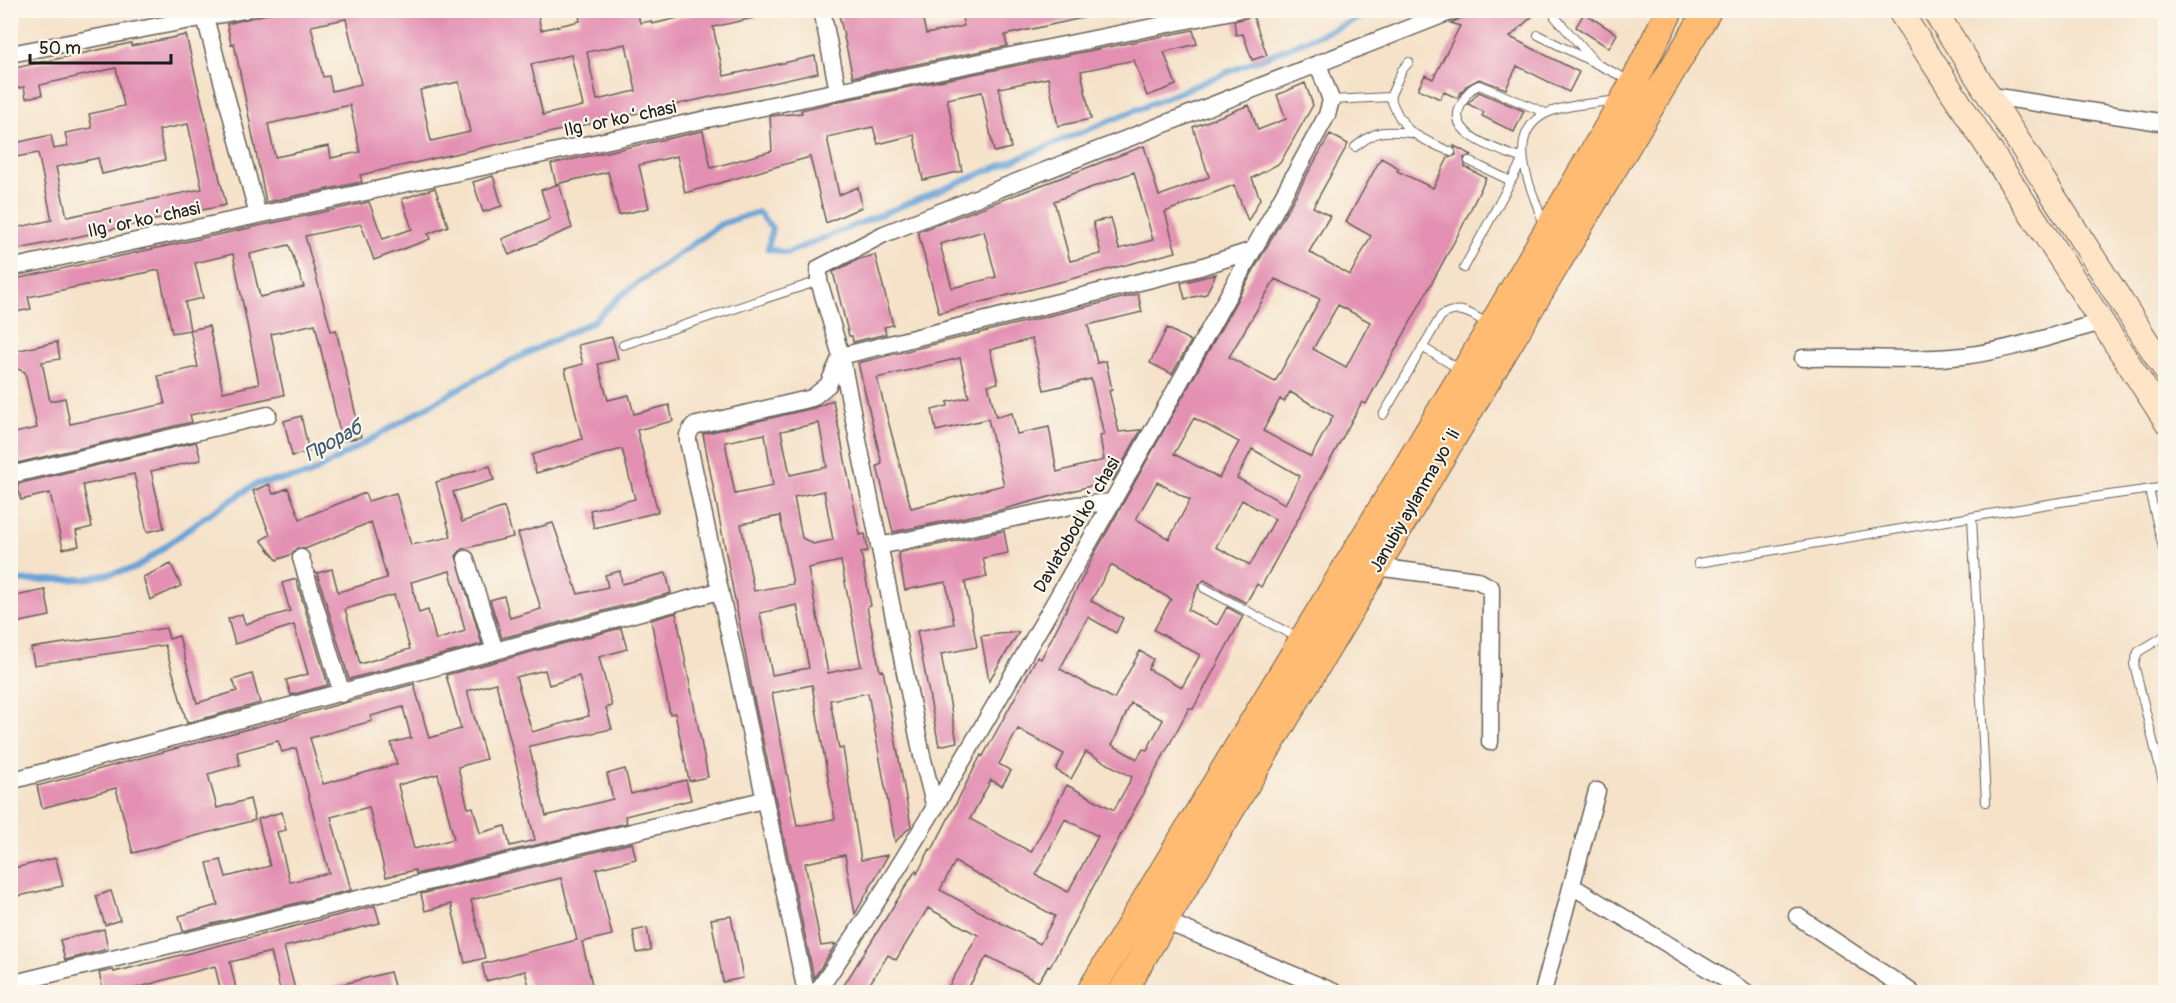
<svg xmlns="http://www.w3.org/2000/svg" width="2176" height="1003" font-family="Pangolin,sans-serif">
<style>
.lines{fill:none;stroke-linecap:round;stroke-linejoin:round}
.stream{stroke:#67a3d7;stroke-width:6}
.building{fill:#e390b2;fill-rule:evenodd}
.service-casing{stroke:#686159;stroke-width:10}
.minor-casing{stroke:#686159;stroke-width:19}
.secondary-casing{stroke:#686159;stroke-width:26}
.trunk-casing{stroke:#686159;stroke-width:29}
.service{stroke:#fff;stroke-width:8}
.minor{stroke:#fff;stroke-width:16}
.secondary{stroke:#ffe4c6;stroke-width:24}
.trunk{stroke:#ffbb71;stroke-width:27}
.labels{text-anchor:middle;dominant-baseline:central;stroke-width:4.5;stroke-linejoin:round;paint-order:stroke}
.street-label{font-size:18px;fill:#1c1c1c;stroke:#fbf7ec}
.water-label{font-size:20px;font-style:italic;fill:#3e5970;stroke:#fbf7ec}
</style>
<rect width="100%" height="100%" fill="#fbf7ec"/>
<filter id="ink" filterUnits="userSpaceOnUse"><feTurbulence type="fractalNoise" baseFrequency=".0167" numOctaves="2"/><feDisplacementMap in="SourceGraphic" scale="12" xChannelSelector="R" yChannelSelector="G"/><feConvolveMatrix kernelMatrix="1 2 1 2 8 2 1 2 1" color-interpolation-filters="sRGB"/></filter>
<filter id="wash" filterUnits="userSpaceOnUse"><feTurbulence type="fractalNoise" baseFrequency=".008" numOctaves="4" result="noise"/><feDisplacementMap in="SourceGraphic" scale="24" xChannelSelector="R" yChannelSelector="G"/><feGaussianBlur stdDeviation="1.35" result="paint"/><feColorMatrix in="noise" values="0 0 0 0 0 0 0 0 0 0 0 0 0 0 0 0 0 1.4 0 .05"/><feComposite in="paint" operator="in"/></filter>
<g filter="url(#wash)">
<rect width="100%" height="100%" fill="#f5e2c9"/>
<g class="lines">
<path class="stream" d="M10 581 86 579 136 568 205 517 256 484 309 475 486 373 592 322 624 293 721 224 758 212 772 228 768 249 787 253 1380 10"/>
</g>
<g id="blocks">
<path class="building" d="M282 10H537L541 30 580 21 578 10H637L640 23 651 21 652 24 695 14 694 10H757L758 17 713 27 724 76 815 56 818 73 360 175 362 182 266 202 234 43 231 44 227 24ZM346 19 361 84 332 91 329 76 323 77 311 26ZM626 44 636 91 597 100 587 52ZM571 55 583 106 543 115 531 64ZM459 82 470 132 431 141 420 90ZM350 105 360 152 331 158 329 146 275 157 268 124Z
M838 10H921L926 34 964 26 960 10H1086L1087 17 1005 35 1007 46 853 77Z
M1465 10H1539L1510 37 1579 72 1569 92 1517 66 1506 89 1479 79 1466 86 1457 98 1444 92 1440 99 1418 89 1425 75 1433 79 1460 26 1451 23 1463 17Z
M1584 13 1617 34 1609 48 1576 27Z
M1253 16 1267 55 1252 60 1243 34 1236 35 1234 21Z
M1193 30 1197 44 1164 52 1176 85 1163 90 1147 96 1134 60 1081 71 1091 119 1058 126 1048 78 999 88 1011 148 994 152 982 92 947 99 962 171 923 180 914 135 878 144 873 127 827 137 839 195 858 187 862 207 826 223 810 157 685 193 677 156 639 165 649 208 619 215 608 172 556 184 551 164 703 131 711 168 772 151 770 116 802 113 801 110 840 101Z
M186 35 226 205 10 251V229L52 220 38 153 10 158V144L51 135 54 149 68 146 65 133 92 128 89 114 124 106 116 68 40 85 42 95 26 98 24 87 10 90V69L131 43V46ZM188 124 202 189 67 217 56 167 98 158 102 174 165 160 159 130Z
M1305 83 1313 105 1280 163 1252 178 1260 199 1248 221 1234 185 1165 212 1176 252 939 313 918 232 1144 146 1159 196 1209 177 1193 127 1249 105 1258 130 1286 119 1277 95ZM1134 172 1153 240 1119 249 1111 218 1093 222 1101 254 1070 261 1054 201ZM984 231 996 277 952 288 940 244Z
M1479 92 1524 111 1514 132 1482 116 1484 112 1468 104Z
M1330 134 1348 144 1313 207 1330 216 1309 252 1350 275 1371 236 1346 222 1381 158 1399 168 1397 171 1433 188 1448 158 1456 155 1454 146 1472 155 1464 158 1465 167 1486 178 1461 229 1366 404 1362 402 1261 587 1257 584 1246 603 1204 580 1199 585 1188 610 1217 625 1227 607 1243 616 1193 709 1189 708 1050 967 1048 966 1038 982 987 956 965 993H945L978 935 928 908 896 960 888 955 864 993H839L916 870 917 874 930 849 932 850 981 755 983 756 1037 657 1041 659 1094 555ZM1275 279 1320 299 1275 382 1229 357ZM1338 305 1370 322 1346 367 1313 349ZM1290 392 1333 416 1311 457 1263 431 1280 399 1284 402ZM1194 418 1239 442 1219 478 1174 454ZM1252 449 1300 476 1285 504 1237 478ZM1157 482 1190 500 1169 539 1136 519ZM1242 500 1275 519 1250 565 1216 547ZM1111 565 1171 599 1154 630 1200 655 1182 687 1148 669 1153 659 1140 651 1114 699 1060 669 1088 617 1116 633 1123 618 1091 601ZM1131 703 1163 720 1147 750 1143 749 1137 759 1112 745ZM1018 729 1064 754 1056 770 1071 779 1086 752 1132 777 1114 810 1067 785 1031 852 970 819 991 780 1002 786 1011 771 999 764ZM1065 819 1098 836 1068 892 1036 875ZM955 862 1055 916 1040 944 940 890Z
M493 176 502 206 483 212 473 182Z
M559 184 572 228 509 255 502 239 550 219 541 190Z
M435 188 448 226 428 234 430 239 374 260 361 224 305 236 331 331 336 330 361 437 342 441 315 324 271 334 284 395 190 415 192 422 13 464 10 434 37 428 25 372 10 366V352L57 342 60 359 42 362 50 401 65 398 70 424 165 404 158 376 198 367 190 330 172 333 159 270 28 297 31 309 15 312 13 300 10 301V280L369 202 383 239 412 229 402 199ZM289 245 304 287 260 297 250 254ZM233 254 259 384 223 392 209 326 190 330 185 302 203 298 195 263Z
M875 255 893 325 884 327 886 334 853 342 852 336H849L833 272 859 259Z
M1216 274 1206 294 1185 299 1181 283Z
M1138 294 1142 312 1088 325 1097 363 1106 361 1112 390 1109 391 1119 432 1141 430 1113 480 1000 510 893 532 877 466 882 464 858 363ZM1032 339 1044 390 1091 379 1104 435 1100 436 1104 460 1057 472 1049 427 1017 434 1012 413 996 417 988 385 998 383 990 350ZM960 358 969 397 947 402 948 406 932 410 936 431 988 419 1004 485 911 508 877 378Z
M1167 328 1191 341 1172 374 1150 363Z
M612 337 618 359 598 364 608 400 629 395 634 414 669 405 673 421 637 430 658 512 594 528 590 510 635 499 622 449 536 473 532 455 582 439 565 369 583 364 578 345Z
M833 400 860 535 865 534 868 551 861 552 871 606 867 607 880 671 883 670 911 826 895 842 868 693 830 700 839 749 843 748 861 860 888 855 855 914 845 855 805 863 821 946 836 944 814 978 754 699 703 434 814 408ZM819 423 827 467 790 475 781 431ZM765 434 773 486 735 494 725 442ZM824 491 833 540 813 544 802 538 794 497ZM780 516 793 584 754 591 741 524ZM841 561 861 666 828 673 808 568ZM797 605 809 668 772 675 760 613ZM812 685 835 819 797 826 772 693Z
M301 416 309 452 292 456 284 421Z
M196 442 201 460 151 471 164 528 147 532 134 474 83 485 92 527 76 531 79 546 63 549 50 493 21 500 17 484Z
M490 466 494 480 453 492 462 522 504 507 513 537 462 549 456 556 482 644 349 679 317 573 332 569 338 592 387 578 371 522 305 549 297 548 292 554 277 560 261 540 270 535 253 491 269 484 273 494 288 488 300 519 365 493 368 501 396 493 411 545 451 537 436 482ZM450 571 465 631 436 640 428 610 419 613 411 582ZM394 595 410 649 360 664 345 609Z
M553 523 578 594 608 587 605 575 620 571 622 584 666 573 671 593 502 638 490 600 504 596 510 618 541 609 518 533Z
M1004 531 1008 553 983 558 987 577 965 582 977 647 941 654 957 742 939 746 917 631 954 624 946 582 905 590 898 553Z
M171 564 181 586 150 600 143 577Z
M296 579 328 685 291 695 286 680 308 674 294 625 235 644 228 619 242 614 245 624 290 611 282 583Z
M45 590 50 616 10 624V597Z
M676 613 708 777 689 781 675 713 670 714 651 620Z
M166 628 169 639 179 636 197 703 237 691 233 680 252 674 260 703 187 723 165 645 34 665 31 648Z
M621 628 627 649 599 657 612 706 606 708 612 729 529 746 546 816 613 799 607 774 625 769 631 794 686 780 691 800 625 816 627 823 416 874 415 870 386 877 369 807 331 817 351 890 183 931 179 916 218 905 207 863 221 860 226 877 270 866 258 819 282 812 286 830 277 832 290 882 329 873 296 748 282 752 278 741 237 752 240 765 208 774 217 808 250 799 255 820 133 853 116 788 42 808 37 786 414 684 429 738 461 729 446 675ZM545 670 549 685 579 676 589 716 532 732 516 677ZM496 683 535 840 510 846 505 826 480 833 473 807 468 808 458 767 486 759 467 691ZM403 707 411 738 391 743 397 764 323 784 310 738 372 721 371 716ZM438 774 454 839 414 849 398 785Z
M1019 632 1008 650 989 681 981 636Z
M632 843 636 859 596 869 612 935 582 942 594 993H531L525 971 486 981 482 964 577 940 561 878 471 900 485 958 465 963 451 904 425 911 421 894Z
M56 858 63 886 10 898V869Z
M111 891 120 920 105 925 96 896Z
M375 906 380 923 284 947 296 993H281L271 952 230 962 237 993H221L215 966 118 993H104L99 973 113 970 114 972Z
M731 916 743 978 723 982 711 919Z
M647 928 651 950 637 953 633 931Z
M104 929 108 949 65 960 60 940Z
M390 972 396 993H332L331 987Z"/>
</g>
</g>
<g filter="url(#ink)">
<use href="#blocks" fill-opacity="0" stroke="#686159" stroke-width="1.5"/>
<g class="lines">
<defs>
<path id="service" d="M1554 10 1555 17 1595 62
M1538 35 1631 81
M1409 62 1402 70 1390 97C1405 136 1415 135 1451 152
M1331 100 1390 97
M1355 147C1376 130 1383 130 1410 133
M1469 161 1511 181
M1544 225C1534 193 1502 136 1545 114 1562 105 1598 103 1618 100
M1464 268 1523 159C1502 151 1444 135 1461 105 1466 95 1469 89 1479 85L1546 113
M623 345 819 281
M1422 347 1461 370
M1383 415 1441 316C1460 304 1472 314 1489 325
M2149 490 2166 560
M1972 517 1986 802
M1698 563 2060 502 2166 487
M1204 588 1298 638
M2166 635 2138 652 2134 664 2166 793"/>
<path id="minor" d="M203 10 258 215
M822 10 838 91
M10 54 244 10
M1986 95 2166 123
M10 268 838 91 1237 10
M1803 358C1856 356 1910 362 1963 356 2010 350 2056 335 2101 322
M10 475 268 415
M879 546 1076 505 1113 502
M301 558 342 694
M466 559 495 651
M1376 567 1477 580 1491 588 1490 742
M10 781 719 591
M935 808 922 756 841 356 819 281V268L884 234 1455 10
M1572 886 1746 992
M1797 916 1911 992
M1165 921 1334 992
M10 984 763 800
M806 992 688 441V435L693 426 812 398 828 385 841 356 1200 267 1253 250
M817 992C890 886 955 774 1020 662 1125 482 1227 299 1327 115L1331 100 1318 64
M1543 992 1597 791"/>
<path id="secondary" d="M1899 10 2166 421
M1934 10 2166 371"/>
<path id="trunk" d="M1090 992 1492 326 1634 82 1670 10
M1122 992 1708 10"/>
</defs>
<use href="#service" class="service-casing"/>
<use href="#minor" class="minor-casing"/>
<use href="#secondary" class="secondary-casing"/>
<use href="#trunk" class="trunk-casing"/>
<use href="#service" class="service"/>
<use href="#minor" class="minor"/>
<use href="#secondary" class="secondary"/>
<use href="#trunk" class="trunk"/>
</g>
</g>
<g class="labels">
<g class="street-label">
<text transform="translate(620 119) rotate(-12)">Ilgʻor koʻchasi</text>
<text transform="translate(144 220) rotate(-12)">Ilgʻor koʻchasi</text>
<text transform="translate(1415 501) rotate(-60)">Janubiy aylanma yoʻli</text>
<text transform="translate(1077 525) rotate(-60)">Davlatobod koʻchasi</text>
</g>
<g class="water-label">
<text transform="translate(333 441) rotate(-29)">Прораб</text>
</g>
</g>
<rect width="2176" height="1003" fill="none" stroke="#fbf7ec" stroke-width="36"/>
<path d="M30 54v9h141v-9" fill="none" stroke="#1c1c1c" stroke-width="3"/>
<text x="39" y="54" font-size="18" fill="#1c1c1c" stroke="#fbf7ec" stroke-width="4.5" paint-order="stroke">50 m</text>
</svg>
